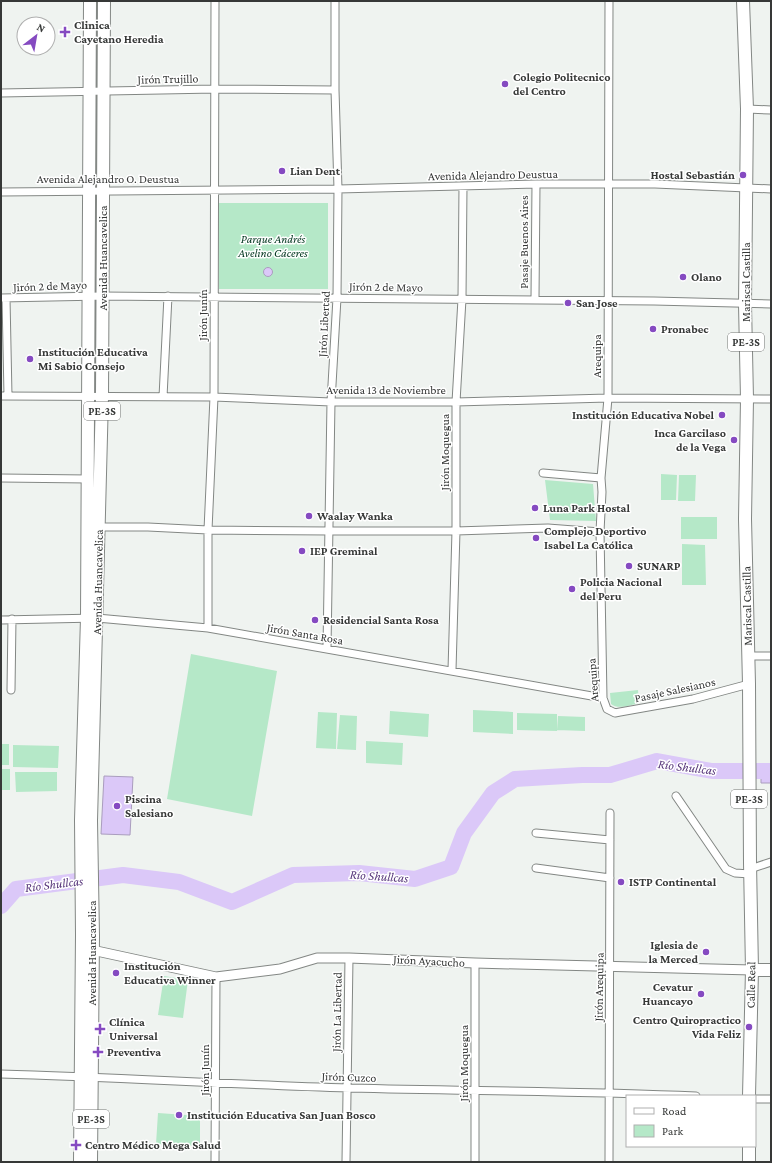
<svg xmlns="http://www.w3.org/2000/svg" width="772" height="1163" font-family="'Crimson Pro',serif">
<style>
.green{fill:#b5e8c8}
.water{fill:#dbc8f8;stroke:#aa9dbe}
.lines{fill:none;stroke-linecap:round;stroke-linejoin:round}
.river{stroke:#dbc8f8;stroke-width:16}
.minor-casing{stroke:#838784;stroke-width:9}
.tertiary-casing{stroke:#838784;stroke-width:11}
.primary-casing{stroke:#838784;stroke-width:14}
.trunk-casing{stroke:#838784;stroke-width:14}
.minor{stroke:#fff;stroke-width:7}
.tertiary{stroke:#fff;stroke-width:9}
.primary{stroke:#fff;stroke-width:12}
.trunk{stroke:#fff;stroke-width:12}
.poi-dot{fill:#854ac1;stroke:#fff;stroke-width:1.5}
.labels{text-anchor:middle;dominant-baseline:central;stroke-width:3;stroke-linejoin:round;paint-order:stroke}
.shield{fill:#fff;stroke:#727473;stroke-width:1}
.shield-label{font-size:11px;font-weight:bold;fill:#363837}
.poi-label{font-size:12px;font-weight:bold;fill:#363837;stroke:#fff;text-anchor:start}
.street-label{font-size:12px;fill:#363837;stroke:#fff}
.park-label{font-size:12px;font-style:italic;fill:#01361e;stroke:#fff}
.water-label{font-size:13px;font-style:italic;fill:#56357a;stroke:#fff}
</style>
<rect width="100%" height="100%" fill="#eff3f0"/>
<path class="green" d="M218 203H328V289H219Z
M661 474 677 475 676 500H661Z
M679 475H696L695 501H678Z
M545 480 593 484 596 521 550 520Z
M681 517H717V539H681Z
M682 544 705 545 706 585H682Z
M191 654 277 671 252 816 167 799Z
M638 690 639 703C631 705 618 710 611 704L610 693Z
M473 710 513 712V734L473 732Z
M390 711 429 714 428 737 389 734Z
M318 712 337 713 336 749 316 748Z
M517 713 557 714V731L517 730Z
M340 715 357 716 356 750 337 749Z
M558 716 585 717V731L557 730Z
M366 741 403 743 402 765 366 763Z
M1 744H9V765H1Z
M13 745 59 746 58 768 13 767Z
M1 769H10V790H1Z
M15 772H57V791L16 792Z
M164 976 188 980 183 1018 158 1015Z
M158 1113 200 1116V1146L156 1144Z"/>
<path class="water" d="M263.5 272a4.5 4.5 0 1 1 9 0a4.5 4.5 0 1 1-9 0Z
M771 771V783H761V773Z
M104 776 133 777 130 835 101 834Z"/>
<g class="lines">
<path class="river" d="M1 906 16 889 123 875 179 882 232 902 293 875 359 873 415 879 451 867 464 833 493 793 515 779 582 775H610L657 761 712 771H771"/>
<defs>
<path id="minor" d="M609 1 608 398 601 478 602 492 600 532 603 698 607 709 615 713 620 712 693 699 749 684
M1 93 215 89 335 90
M747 109 771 110
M1 192 338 189 536 184H655L771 189
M1 298 102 296 654 301 771 304
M6 298 8 396
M535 299 536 184
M1 396 214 397 331 402H456L608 398 771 399
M163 397 168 296
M543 473 601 478
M1 478 88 479
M96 527H148L208 530 330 531H456L548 528 600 532
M1 620 97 618 208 628 603 698
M208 628V530L214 397 215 1
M327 648 331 402 337 298 338 189 335 90V1
M748 656H771
M452 670 456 531V402L462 299 463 186
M11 690 12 619
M676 796 726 869 735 873 750 874
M536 833 610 840
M536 868 610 878
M750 869 771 862
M475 963V1162
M1 1074C117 1077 234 1085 350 1088 465 1091 581 1091 696 1096
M755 1099H771
M215 1162 216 977
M346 1162 349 958
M609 1162 610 813"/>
<path id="tertiary" d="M92 950 216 977 280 969 317 958H349L475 963 752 970"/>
<path id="primary" d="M752 970H771"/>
<path id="trunk" d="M743 1 747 109 745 304 747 399 745 519 749 684 750 863 752 970 749 1096
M80 1162 82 935 81 820 87 618 90 1
M91 1162 93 936 91 821 102 397 104 1
M749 1162V1146"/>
</defs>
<use href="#minor" class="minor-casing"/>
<use href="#tertiary" class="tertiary-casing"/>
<use href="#primary" class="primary-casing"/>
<use href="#trunk" class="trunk-casing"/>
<use href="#minor" class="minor"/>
<use href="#tertiary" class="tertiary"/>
<use href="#primary" class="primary"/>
<use href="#trunk" class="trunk"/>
</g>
<g class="poi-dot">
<path d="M63 26h4v4h4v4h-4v4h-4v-4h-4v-4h4z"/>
<circle cx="505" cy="84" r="4"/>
<circle cx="282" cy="171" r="4"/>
<circle cx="743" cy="175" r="4"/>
<circle cx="683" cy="277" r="4"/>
<circle cx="568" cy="303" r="4"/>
<circle cx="653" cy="329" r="4"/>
<circle cx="30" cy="359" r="4"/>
<circle cx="722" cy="415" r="4"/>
<circle cx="734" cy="440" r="4"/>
<circle cx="535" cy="508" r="4"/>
<circle cx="309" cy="516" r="4"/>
<circle cx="536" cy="538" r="4"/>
<circle cx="302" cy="551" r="4"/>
<circle cx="629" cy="566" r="4"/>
<circle cx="572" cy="589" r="4"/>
<circle cx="315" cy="620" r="4"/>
<circle cx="117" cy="806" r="4"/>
<circle cx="621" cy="882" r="4"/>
<circle cx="706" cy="952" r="4"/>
<circle cx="116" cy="973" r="4"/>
<circle cx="701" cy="994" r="4"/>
<circle cx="749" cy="1027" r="4"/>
<path d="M98 1023h4v4h4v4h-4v4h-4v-4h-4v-4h4z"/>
<path d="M96 1046h4v4h4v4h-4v4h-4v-4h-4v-4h4z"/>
<circle cx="179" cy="1115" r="4"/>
<path d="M74 1139h4v4h4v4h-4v4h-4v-4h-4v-4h4z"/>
</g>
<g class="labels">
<g class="shield">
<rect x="728" y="333" width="36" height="18" rx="3"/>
<rect x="84" y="402" width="36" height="18" rx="3"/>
<rect x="731" y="790" width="36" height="18" rx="3"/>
<rect x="73" y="1110" width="36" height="18" rx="3"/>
</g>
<g class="shield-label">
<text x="746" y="342">PE-3S</text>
<text x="102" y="411">PE-3S</text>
<text x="749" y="799">PE-3S</text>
<text x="91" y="1119">PE-3S</text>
</g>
<g class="poi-label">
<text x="74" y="25">Clinica<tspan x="74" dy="14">Cayetano Heredia</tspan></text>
<text x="513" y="77">Colegio Politecnico<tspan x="513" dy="14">del Centro</tspan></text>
<text x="290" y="171">Lian Dent</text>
<text x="735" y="175" text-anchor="end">Hostal Sebastián</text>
<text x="691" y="277">Olano</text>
<text x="576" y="303">San Jose</text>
<text x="661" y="329">Pronabec</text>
<text x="38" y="352">Institución Educativa<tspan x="38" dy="14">Mi Sabio Consejo</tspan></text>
<text x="714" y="415" text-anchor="end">Institución Educativa Nobel</text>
<text x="726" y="433" text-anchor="end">Inca Garcilaso<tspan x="726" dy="14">de la Vega</tspan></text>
<text x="543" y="508">Luna Park Hostal</text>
<text x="317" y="516">Waalay Wanka</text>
<text x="544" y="531">Complejo Deportivo<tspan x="544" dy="14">Isabel La Católica</tspan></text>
<text x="310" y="551">IEP Greminal</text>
<text x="637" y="566">SUNARP</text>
<text x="580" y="582">Policia Nacional<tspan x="580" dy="14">del Peru</tspan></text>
<text x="323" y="620">Residencial Santa Rosa</text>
<text x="125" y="799">Piscina<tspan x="125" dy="14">Salesiano</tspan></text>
<text x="629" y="882">ISTP Continental</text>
<text x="698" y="945" text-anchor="end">Iglesia de<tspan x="698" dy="14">la Merced</tspan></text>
<text x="124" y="966">Institución<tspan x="124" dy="14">Educativa Winner</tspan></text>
<text x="693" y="987" text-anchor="end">Cevatur<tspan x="693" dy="14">Huancayo</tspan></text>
<text x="741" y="1020" text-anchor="end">Centro Quiropractico<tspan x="741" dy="14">Vida Feliz</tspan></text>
<text x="109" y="1022">Clínica<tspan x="109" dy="14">Universal</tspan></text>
<text x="107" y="1052">Preventiva</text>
<text x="187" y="1115">Institución Educativa San Juan Bosco</text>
<text x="85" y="1145">Centro Médico Mega Salud</text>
</g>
<g class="street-label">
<text transform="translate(168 79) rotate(-1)">Jirón Trujillo</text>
<text transform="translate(493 175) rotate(-1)">Avenida Alejandro Deustua</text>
<text x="108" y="179">Avenida Alejandro O. Deustua</text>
<text transform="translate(524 242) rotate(-90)">Pasaje Buenos Aires</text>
<text transform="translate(103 258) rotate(-90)">Avenida Huancavelica</text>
<text transform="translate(746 282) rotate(-90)">Mariscal Castilla</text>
<text transform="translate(50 286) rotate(-2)">Jirón 2 de Mayo</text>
<text transform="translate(386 287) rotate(1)">Jirón 2 de Mayo</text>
<text transform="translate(203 315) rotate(-90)">Jirón Junín</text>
<text transform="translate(324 324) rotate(-87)">Jirón Libertad</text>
<text transform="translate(597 356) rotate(-90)">Arequipa</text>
<text x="386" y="390">Avenida 13 de Noviembre</text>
<text transform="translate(445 452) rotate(-90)">Jirón Moquegua</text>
<text transform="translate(98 582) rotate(-89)">Avenida Huancavelica</text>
<text transform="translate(747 606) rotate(-91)">Mariscal Castilla</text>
<text transform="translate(305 634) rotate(10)">Jirón Santa Rosa</text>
<text transform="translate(593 680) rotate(-94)">Arequipa</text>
<text transform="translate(675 690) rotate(-12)">Pasaje Salesianos</text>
<text transform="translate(92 953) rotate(-90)">Avenida Huancavelica</text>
<text transform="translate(429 961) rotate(3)">Jirón Ayacucho</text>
<text transform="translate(751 985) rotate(-89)">Calle Real</text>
<text transform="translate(599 987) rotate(-89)">Jirón Arequipa</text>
<text transform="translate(337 1012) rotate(-89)">Jirón La Libertad</text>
<text transform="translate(464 1063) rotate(-90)">Jirón Moquegua</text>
<text transform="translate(205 1070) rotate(-90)">Jirón Junín</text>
<text transform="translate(349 1077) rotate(2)">Jirón Cuzco</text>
</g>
<g class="park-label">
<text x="273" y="239">Parque Andrés<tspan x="273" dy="14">Avelino Cáceres</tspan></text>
</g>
<g class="water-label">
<text transform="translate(687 767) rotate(7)">Río Shullcas</text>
<text transform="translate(379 876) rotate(4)">Río Shullcas</text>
<text transform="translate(54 884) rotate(-7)">Río Shullcas</text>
</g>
</g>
<rect width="772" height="1163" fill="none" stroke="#363837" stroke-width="4"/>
<rect x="626" y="1095" width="130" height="52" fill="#ffffff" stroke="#afafaf"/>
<rect x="634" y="1108" width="20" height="6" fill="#ffffff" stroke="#afafaf"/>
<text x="662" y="1115" font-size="12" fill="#363837">Road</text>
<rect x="634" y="1125" width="20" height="12" fill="#b5e8c8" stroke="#afafaf"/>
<text x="662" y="1135" font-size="12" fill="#363837">Park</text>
<g transform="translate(36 36) rotate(31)"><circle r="19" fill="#ffffff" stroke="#afafaf"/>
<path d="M0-3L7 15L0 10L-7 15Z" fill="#854ac1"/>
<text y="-6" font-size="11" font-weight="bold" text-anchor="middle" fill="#363837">N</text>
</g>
</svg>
